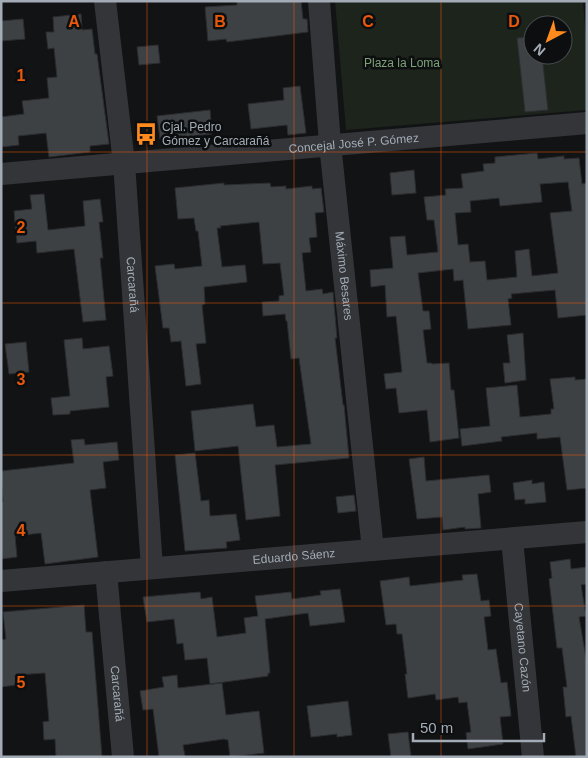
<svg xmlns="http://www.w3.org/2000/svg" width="588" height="758" font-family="Arial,sans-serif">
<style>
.green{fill:#1c241c;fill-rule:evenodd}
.building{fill:#3e4144;stroke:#2c2d30;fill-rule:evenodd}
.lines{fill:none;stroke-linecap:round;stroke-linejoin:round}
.minor{stroke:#333539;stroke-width:22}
.grid{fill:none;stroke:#e8590c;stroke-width:1;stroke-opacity:0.55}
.labels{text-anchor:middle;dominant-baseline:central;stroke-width:5;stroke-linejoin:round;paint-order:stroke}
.park-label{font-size:12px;fill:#7da278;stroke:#0d0e0f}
.poi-label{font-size:12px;fill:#a3acb6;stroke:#0d0e0f;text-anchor:start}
.street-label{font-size:12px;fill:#a3acb6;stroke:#0d0e0f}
.grid-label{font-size:16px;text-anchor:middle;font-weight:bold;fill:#e8590c;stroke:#0d0e0f;stroke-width:5;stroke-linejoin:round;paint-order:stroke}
</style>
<rect width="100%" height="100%" fill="#121314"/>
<path class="green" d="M335 1H583L587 52V110L346 130ZM533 25H563V55H533Z"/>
<path class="building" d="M237 1H301L303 19H307L308 32 227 42 226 39 208 41 205 7 237 5Z
M81 14 82 30 92 29 95 54H97L109 144 90 146V152L49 157 46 133 18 136 19 145 1 147V117L24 114 22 101 49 98 47 78 57 77 54 48 48 49 46 32H54L53 17Z
M23 19 25 39 1 41V21Z
M533 37V55H542L548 110 525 112 517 38Z
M158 45 160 63 139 65 137 47Z
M300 86 306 133 288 135 287 125 251 129 248 104 284 100 283 88Z
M210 110 212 134 160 139 157 116Z
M537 153 538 159 564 156V159L579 158 582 184 587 183V315L558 318 555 290 511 294 512 298 508 299 511 325 468 329 463 280 454 281 453 269 418 273 423 311H429L431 329 423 330 427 363H431L432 364 449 363 451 390H454L459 438 430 442 427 410 399 413 396 388 386 389 384 374 402 372 396 316 387 317 385 285 371 287 370 270 393 268 390 237 405 236 407 255 438 252 434 220H427L424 197 446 195 445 189 463 188 461 174 484 171 483 164 495 163V157ZM568 182 572 211 550 213 558 273 532 276 529 249 515 251 517 277 487 280 485 261 470 262 468 244 458 245 455 213 471 212 470 201 499 198 500 206 542 202 540 184Z
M414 170 416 193 392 195 390 173Z
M224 183V185L270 183 271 187 286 186V189L312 186V189L321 188 324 212 315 213 317 237 309 238 311 252 302 253 306 291 322 289 323 294 333 292 337 338H335L343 405H344L349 458 275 465 280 516 246 520 238 446 195 451 191 411 253 404 256 427 274 425 277 447 311 444 299 358 291 359 287 321H286L285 314 263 316 262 302 279 301V296L284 295 280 263 263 264 259 222 220 226 221 228H217L222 267 245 265 247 282 204 287 205 304 202 305 206 343 196 344 201 384 186 386 181 341 171 342 169 328H163L155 266 174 264 175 269 202 266 198 231H196L194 218 178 219 175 188Z
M44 194 48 230 85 226 83 201 100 199 103 222H99L103 258H100L106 320 83 322 74 249 37 253 36 241 17 243 14 211 32 209 30 195Z
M523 333 526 380 505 383 503 363H510L507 335Z
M82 338 83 349 109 346 113 376 106 377 109 407 70 411V414L53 415 51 398 70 396 64 340Z
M26 342 29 372 9 374 5 344Z
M575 377V380L587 379V488L567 490 560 437 537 439V433L501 437 502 441 462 446 460 429 490 426 486 388 517 385 520 417 551 414V409H554L550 379Z
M84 439 85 445 117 442 119 460 103 462 106 488 90 490 98 557 45 564 41 533 15 536 17 557 1 559V502H3L1 471 74 463 71 440Z
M195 453 201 501 209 500 210 516 236 514 240 540 226 542 227 548 185 551 175 455Z
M424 457 426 481 489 475 491 492 478 494 481 528 465 529V527L443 530 442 517 417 519 409 459Z
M532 480V484L544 482 546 502 525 504V499L515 500 513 483Z
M354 495 356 511 338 513 336 497Z
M570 559 571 569 587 567V584L581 585 586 616 579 617 587 664V757H576L571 716 566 717 563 687H567L562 648H557L549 579 552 578 550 562Z
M477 574 481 601 489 600 491 616 484 617 488 650 496 649 501 683 507 682 511 716 500 717 503 744 468 749 466 733 471 732 467 702 459 703 458 697 436 700 435 694 408 698 405 674H407L402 634H397L396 624 386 625 380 581 409 577 410 586 463 580 462 575Z
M340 589 345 622 310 626 308 613 265 619 270 673H268V676L210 684 207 658 185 660 183 643 177 644 174 619 147 622 143 597 200 592 201 599 212 597 217 637 246 633 244 618 258 616 255 596 291 592 292 599 321 595 320 591Z
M84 605 86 632H92L102 757H56L55 739 44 740 43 722 49 721 45 673 15 675 16 685 1 687V640L6 639 3 612Z
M177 675 178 688 222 683 226 715 259 711 264 753 230 757 228 740 224 739 183 745 185 757H159L153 709 143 710 140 691 164 687 162 677Z
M348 701 352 735 337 737V734L311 737 307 706Z
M408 732 411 757H391L388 734Z"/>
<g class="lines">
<g class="minor">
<path id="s1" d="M105 1 124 163 152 568"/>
<path id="s2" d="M319 1 330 144 373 550"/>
<path id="s3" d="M1 174 587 123"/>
<path id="s4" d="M512 539 533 757"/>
<path id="s5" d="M106 572 123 757"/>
<path id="s6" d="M1 581 587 532"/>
</g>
</g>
<path class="grid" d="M147 1V757M294 1V757M441 1V757M1 152H587M1 303H587M1 455H587M1 606H587"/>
<defs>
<symbol id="bus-bare" viewBox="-9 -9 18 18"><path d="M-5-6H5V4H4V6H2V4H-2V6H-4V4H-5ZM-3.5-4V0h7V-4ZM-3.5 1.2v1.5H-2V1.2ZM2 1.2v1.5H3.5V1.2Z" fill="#ff8b1f" stroke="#0d0e0f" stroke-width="2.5" paint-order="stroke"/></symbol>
</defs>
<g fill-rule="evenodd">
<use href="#bus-bare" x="130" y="118" width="32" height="32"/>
</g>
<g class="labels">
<g class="park-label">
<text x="402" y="63">Plaza la Loma</text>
</g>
<g class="poi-label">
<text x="162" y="127">Cjal. Pedro<tspan x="162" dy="14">Gómez y Carcarañá</tspan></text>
</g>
<g class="street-label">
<text stroke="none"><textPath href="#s3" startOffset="354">Concejal José P. Gómez</textPath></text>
<text stroke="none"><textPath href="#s2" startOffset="276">Máximo Besares</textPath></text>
<text stroke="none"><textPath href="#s1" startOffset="285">Carcarañá</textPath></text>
<text stroke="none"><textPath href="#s6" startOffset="294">Eduardo Sáenz</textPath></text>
<text stroke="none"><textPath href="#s4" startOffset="109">Cayetano Cazón</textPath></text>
<text stroke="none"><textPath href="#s5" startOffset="122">Carcarañá</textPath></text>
</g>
</g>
<g class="grid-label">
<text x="74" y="27">A</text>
<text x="220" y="27">B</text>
<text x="368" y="27">C</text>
<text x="514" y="27">D</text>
<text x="21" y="81">1</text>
<text x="21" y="233">2</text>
<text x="21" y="385">3</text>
<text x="21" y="536">4</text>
<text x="21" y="688">5</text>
</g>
<rect width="588" height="758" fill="none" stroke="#a3acb6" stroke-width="5"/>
<g transform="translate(548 40) rotate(221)"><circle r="24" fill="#0d0e0f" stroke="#494d52"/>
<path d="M0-4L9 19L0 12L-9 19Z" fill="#ff8b1f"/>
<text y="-8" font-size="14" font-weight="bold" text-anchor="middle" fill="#a3acb6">N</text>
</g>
<path d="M413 733v8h131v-8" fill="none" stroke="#a3acb6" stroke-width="2.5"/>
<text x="420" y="733" font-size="15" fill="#a3acb6" stroke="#0d0e0f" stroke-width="4" paint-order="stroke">50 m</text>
</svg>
